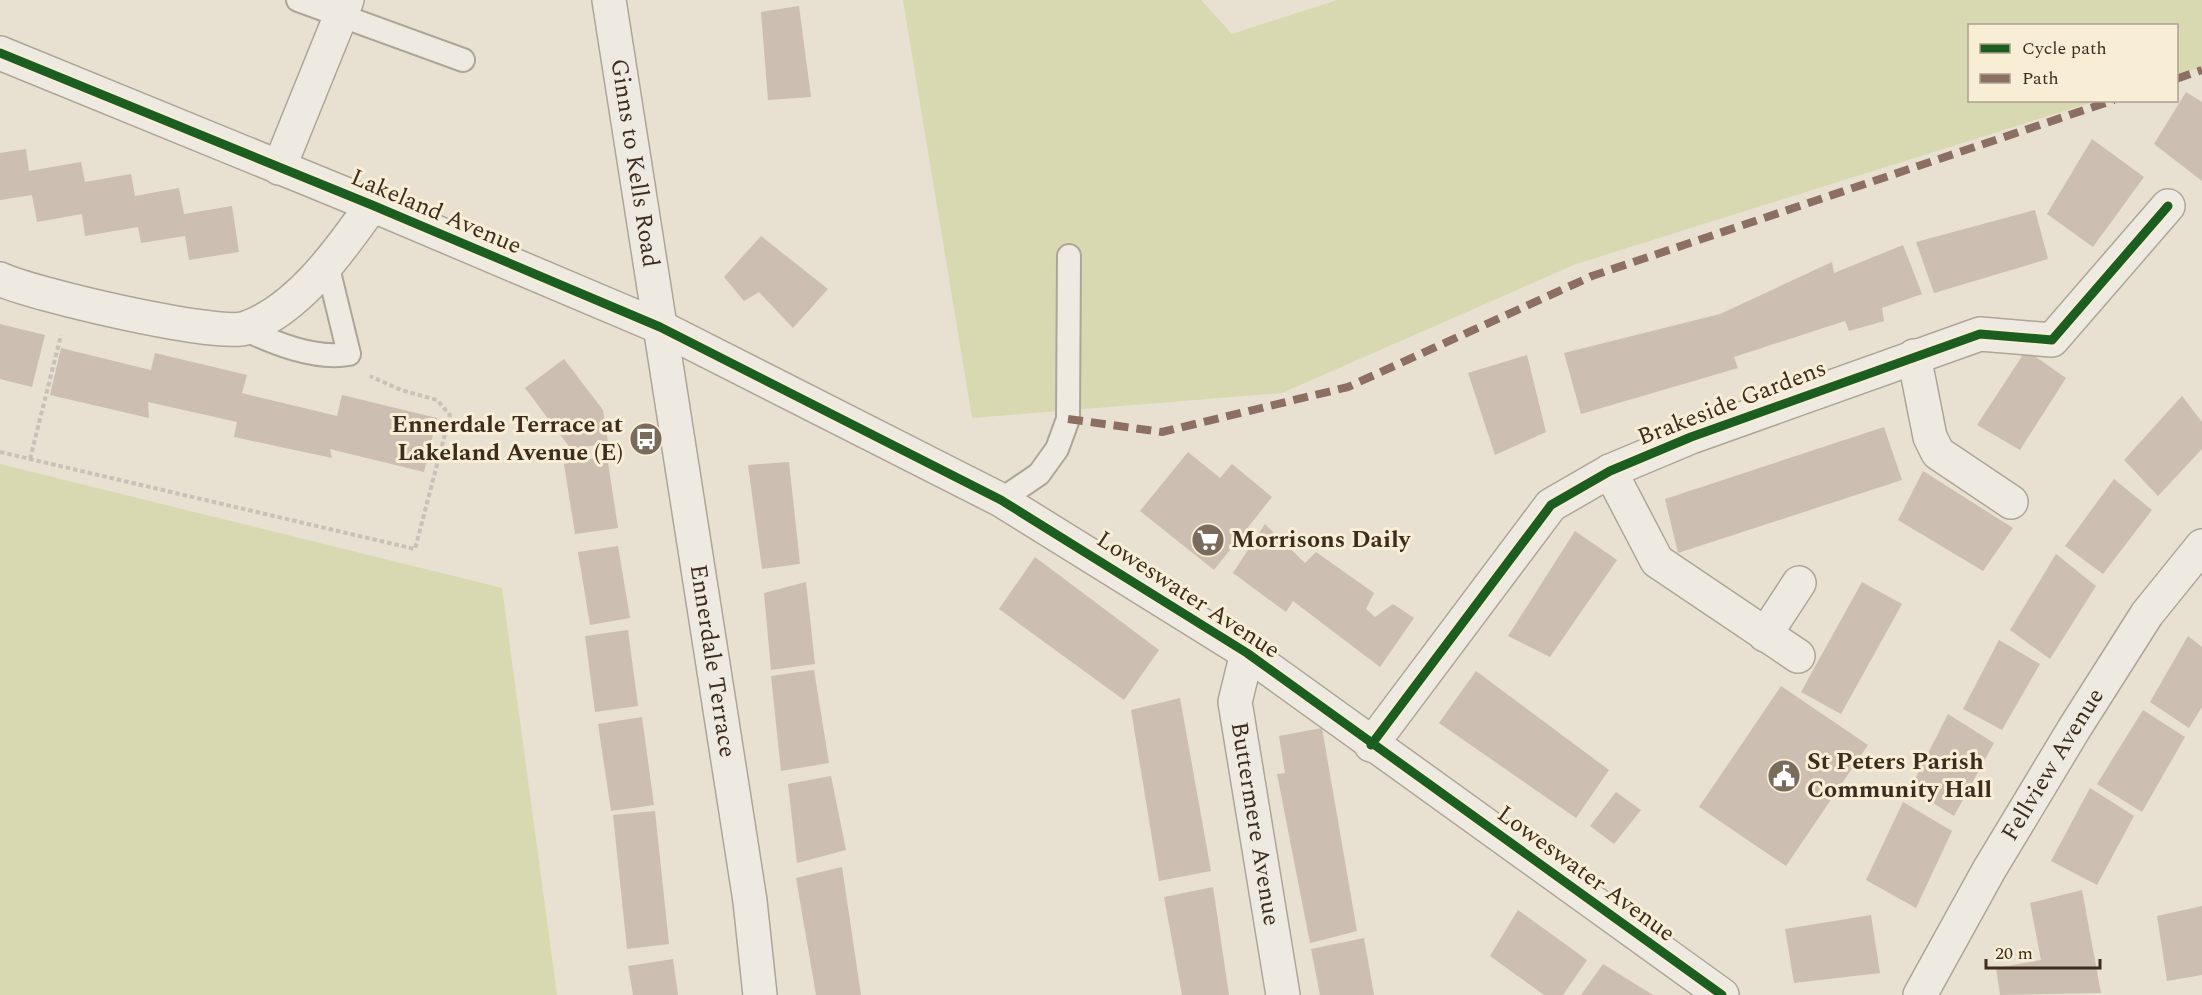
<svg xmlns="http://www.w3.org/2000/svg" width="2202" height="995" font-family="Spectral,serif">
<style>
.green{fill:#d8d8b1}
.building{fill:#ccbeb0}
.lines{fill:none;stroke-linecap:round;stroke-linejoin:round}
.service-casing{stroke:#ada598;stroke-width:26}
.minor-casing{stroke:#ada598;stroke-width:36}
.tertiary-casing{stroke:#ada598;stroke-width:36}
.path{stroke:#c8c1b7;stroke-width:4;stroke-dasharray:4.5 3;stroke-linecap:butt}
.service{stroke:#efeae1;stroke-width:22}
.minor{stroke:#efeae1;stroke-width:33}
.tertiary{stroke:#efeae1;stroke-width:33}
.quiet{stroke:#8d6e63;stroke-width:8;stroke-dasharray:15 8;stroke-linecap:butt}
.cycleway-casing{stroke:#f8edd5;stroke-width:13}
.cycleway{stroke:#1b5e20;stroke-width:9}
.labels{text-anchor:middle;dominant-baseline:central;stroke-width:6;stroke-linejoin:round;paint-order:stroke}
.street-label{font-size:24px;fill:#3d2d1e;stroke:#f8edd5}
.poi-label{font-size:24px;font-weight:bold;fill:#3d2d1e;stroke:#f8edd5;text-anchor:start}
</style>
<rect width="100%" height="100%" fill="#e8e0d0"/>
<path class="green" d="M903 0H1201L1232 34 1337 0H2202V67L2177 75 2176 26H1970V100L2096 101 1576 264 1282 393 972 418Z
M0 464 502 588 557 995H0Z"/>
<path class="building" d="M799 6 811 97 768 100 761 12Z
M2186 92 2202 102V181L2154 144Z
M2092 139 2144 177 2093 247 2047 214Z
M26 149 29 171 81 162 85 182 131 174 135 196 179 188 184 214 232 206 239 252 189 260 185 236 141 243 138 227 85 236 82 214 37 222 32 195 0 200V153Z
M2035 210 2048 259 1934 293 1916 242Z
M761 236 828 289 793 328 759 292 744 301 724 277Z
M1903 245 1922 294 1882 308 1884 321 1849 331 1845 321 1734 357 1738 368 1581 414 1564 353 1720 314 1832 262 1834 273Z
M0 324 45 335 32 387 0 379Z
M61 348 151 370 155 353 247 375 242 393 337 416 342 395 437 418 424 472 330 449 332 458 234 437 237 422 148 402 149 418 50 395Z
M2026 350 2066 378 2020 450 1977 425Z
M1527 355 1546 432 1495 455 1468 373Z
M564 359 603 410 608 443 571 449 525 388Z
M2182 396 2202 422V449L2158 496 2124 460Z
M1884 427 1902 480 1678 553 1665 499Z
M1188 452 1220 478 1232 464 1272 497 1214 570 1140 511Z
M607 456 618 528 575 534 564 464Z
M789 462 800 564 762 569 748 465Z
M1923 471 2013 528 1983 571 1898 520Z
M2114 479 2152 510 2103 574 2065 546Z
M1265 524 1305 563 1316 552 1374 593 1366 609 1375 617 1393 604 1414 618 1380 667 1293 601 1286 612 1233 573Z
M1575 531 1617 560 1550 657 1508 636Z
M618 546 630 618 590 625 578 552Z
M2056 554 2096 586 2050 659 2010 630Z
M1035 557 1159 650 1124 700 999 609Z
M806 582 815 664 771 670 764 593Z
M1862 582 1902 604 1841 714 1801 692Z
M628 630 638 706 595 712 585 636Z
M2188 636 2202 647V707L2189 728 2150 702Z
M1999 640 2040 664 2002 730 1963 709Z
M814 670 829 763 781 771 771 676Z
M1476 671 1609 770 1576 818 1439 723Z
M1781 686 1868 745 1786 866 1699 807Z
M1180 698 1211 871 1159 881 1131 710Z
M2143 710 2185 737 2142 812 2097 784Z
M1948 714 1994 743 1954 816 1910 789Z
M642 717 654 805 611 811 598 724Z
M1322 728 1357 931 1310 943 1277 774 1285 773 1279 736Z
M831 776 846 850 797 863 788 784Z
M2090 788 2134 816 2097 885 2051 861Z
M1616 792 1641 810 1614 844 1590 826Z
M1903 802 1952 831 1916 908 1866 880Z
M655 811 669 944 627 949 613 815Z
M842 867 861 995H816L796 878Z
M1213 887 1229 995H1182L1164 897Z
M2082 890 2101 993 2000 995 1996 968 2041 960 2030 903Z
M2202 906V975L2167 981 2157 916Z
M1518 910 1587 960 1563 995H1544L1490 956Z
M1871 915 1880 973 1794 983 1785 929Z
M1364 938 1374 995H1320L1311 949Z
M673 959 678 995H633L628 966Z
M1603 964 1653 995H1581Z"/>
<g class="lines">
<defs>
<path id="service" d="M298 0 463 60
M244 329C274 343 315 360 349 354L328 268
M1001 500 1039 474 1057 449 1068 419 1069 256"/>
<g id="minor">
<path d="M0 53 372 205 660 327 1001 500 1247 653 1722 995"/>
<path d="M279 168 347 0"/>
<path d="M0 279C31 294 218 338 246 328 299 309 341 249 372 205"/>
<path d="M1914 356 1930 437 1938 453 2011 502"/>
<path d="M1610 471 1657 561 1798 656"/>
<path d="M1765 635 1799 583"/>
<path id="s1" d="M1247 653 1235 702 1283 995"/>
<path d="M1371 745 1551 505 1610 471 1691 437 1980 334 2052 340 2168 206"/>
<path id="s2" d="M1920 995 1989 870 2074 729 2147 614 2202 546"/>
</g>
<g id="tertiary">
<path id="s3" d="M609 0 750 901 760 995"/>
</g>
</defs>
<use href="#service" class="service-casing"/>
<use href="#minor" class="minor-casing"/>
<use href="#tertiary" class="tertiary-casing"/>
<path class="path" d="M0 452 415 549 450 415 437 400 401 390 370 376
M30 459 61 335"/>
<use href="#service" class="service"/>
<use href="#minor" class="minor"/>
<use href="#tertiary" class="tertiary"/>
<path class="quiet" d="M2176 79 2202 70
M1068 419 1162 432 1348 387 1592 276 2114 100"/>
<defs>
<path id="cycleway" d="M0 53 372 205 660 327 1001 500 1247 653 1722 995
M1371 745 1551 505 1610 471 1691 437 1980 334 2052 340 2168 206"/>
</defs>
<use href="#cycleway" class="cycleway-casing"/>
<use href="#cycleway" class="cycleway"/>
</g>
<defs>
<symbol id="bus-disc" viewBox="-11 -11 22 22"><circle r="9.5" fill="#796c5c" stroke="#f8edd5"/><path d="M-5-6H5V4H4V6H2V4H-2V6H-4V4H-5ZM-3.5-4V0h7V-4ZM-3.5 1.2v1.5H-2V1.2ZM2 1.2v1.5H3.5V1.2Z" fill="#fff"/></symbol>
<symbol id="supermarket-disc" viewBox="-11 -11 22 22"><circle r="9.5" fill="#796c5c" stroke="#f8edd5"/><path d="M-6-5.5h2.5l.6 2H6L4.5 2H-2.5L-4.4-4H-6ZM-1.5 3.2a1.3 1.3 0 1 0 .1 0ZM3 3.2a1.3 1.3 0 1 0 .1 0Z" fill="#fff"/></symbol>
<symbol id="civic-disc" viewBox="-11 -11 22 22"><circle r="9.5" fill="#796c5c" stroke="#f8edd5"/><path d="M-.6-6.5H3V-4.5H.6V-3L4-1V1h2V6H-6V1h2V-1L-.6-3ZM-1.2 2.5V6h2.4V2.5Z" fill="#fff"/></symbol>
</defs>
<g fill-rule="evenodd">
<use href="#bus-disc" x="627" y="420" width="38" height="38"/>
<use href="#supermarket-disc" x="1189" y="521" width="38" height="38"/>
<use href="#civic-disc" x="1765" y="757" width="38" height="38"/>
</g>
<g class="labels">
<g class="street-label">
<text stroke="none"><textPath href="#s3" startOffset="165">Ginns to Kells Road</textPath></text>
<text transform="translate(436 212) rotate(23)">Lakeland Avenue</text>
<text transform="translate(1732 403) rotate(-21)">Brakeside Gardens</text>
<text transform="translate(1188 595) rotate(33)">Loweswater Avenue</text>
<text stroke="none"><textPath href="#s3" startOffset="669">Ennerdale Terrace</textPath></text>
<text stroke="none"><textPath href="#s2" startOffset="266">Fellview Avenue</textPath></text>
<text stroke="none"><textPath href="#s1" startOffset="174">Buttermere Avenue</textPath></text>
<text transform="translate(1586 874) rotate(36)">Loweswater Avenue</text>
</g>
<g class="poi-label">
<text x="623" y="425" text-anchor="end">Ennerdale Terrace at<tspan x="623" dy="28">Lakeland Avenue (E)</tspan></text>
<text x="1231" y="540">Morrisons Daily</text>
<text x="1807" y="762">St Peters Parish<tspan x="1807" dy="28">Community Hall</tspan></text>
</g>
</g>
<rect x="1968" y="24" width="210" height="78" fill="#f8edd5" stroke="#ada08c" stroke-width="1.5"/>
<rect x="1980" y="44" width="30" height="9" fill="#1b5e20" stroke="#ada08c" stroke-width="1.5"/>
<text x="2022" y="54" font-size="18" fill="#3d2d1e">Cycle path</text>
<rect x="1980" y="74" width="30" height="9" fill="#8d6e63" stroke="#ada08c" stroke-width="1.5"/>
<text x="2022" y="84" font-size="18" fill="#3d2d1e">Path</text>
<path d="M1986 959v9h114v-9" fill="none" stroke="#3d2d1e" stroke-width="3"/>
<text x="1995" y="959" font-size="18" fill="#3d2d1e" stroke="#f8edd5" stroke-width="4.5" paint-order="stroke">20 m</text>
</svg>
